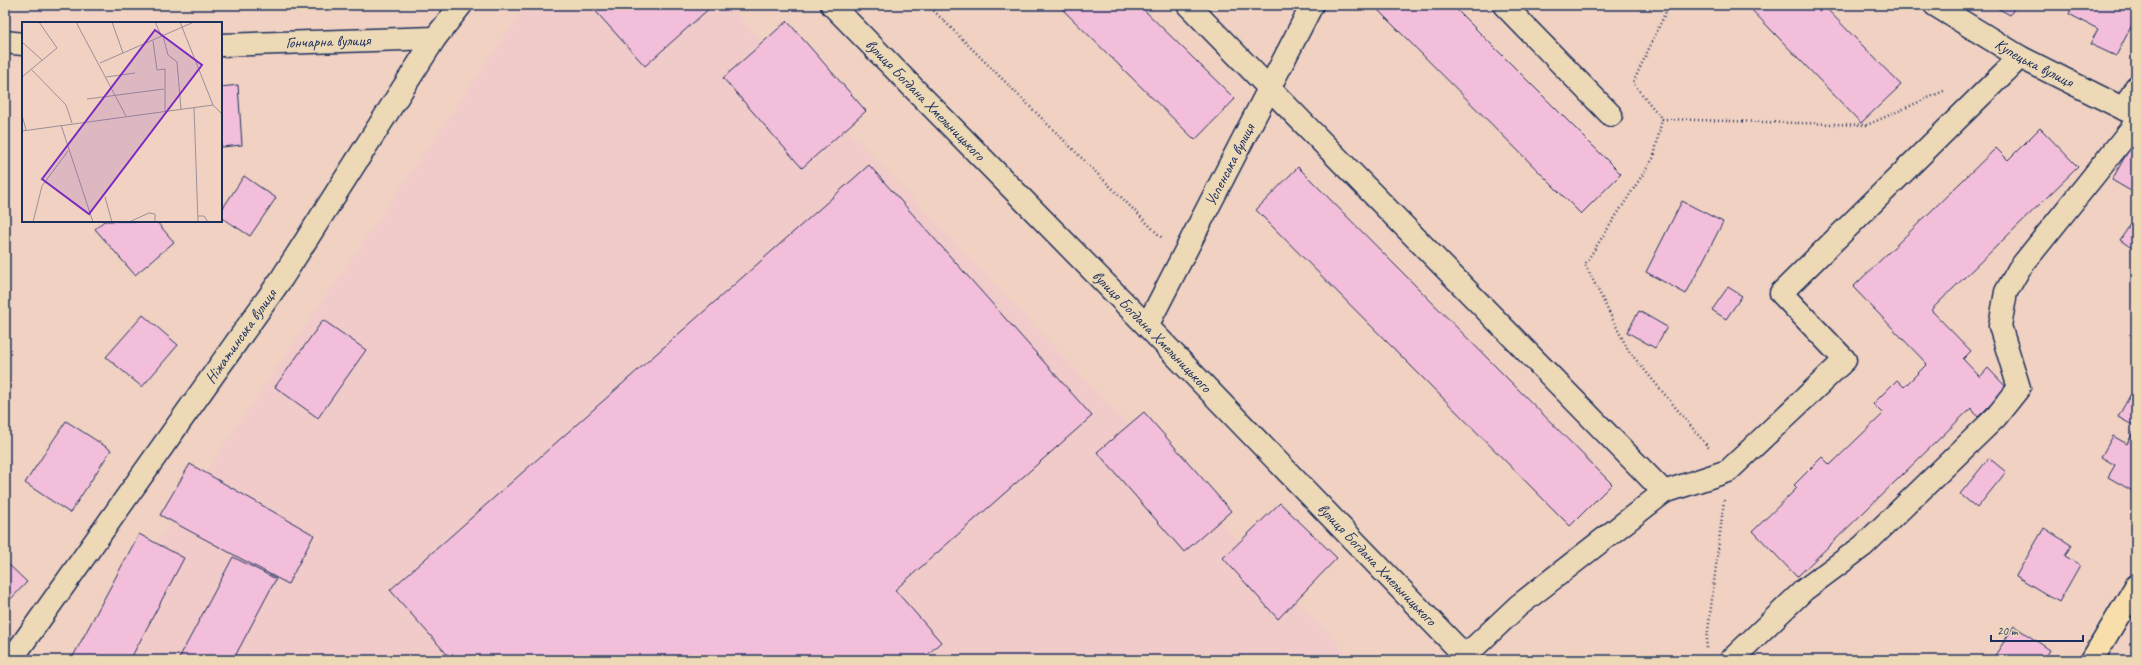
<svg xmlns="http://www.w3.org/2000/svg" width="2141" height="665" font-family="Caveat,sans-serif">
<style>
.built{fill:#f1cbc9}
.building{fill:#f3beda;stroke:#1b2f5e}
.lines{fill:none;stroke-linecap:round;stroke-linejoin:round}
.minor-casing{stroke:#1b2f5e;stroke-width:25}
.major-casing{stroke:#1b2f5e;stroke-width:25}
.path{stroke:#1b2f5e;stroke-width:2.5;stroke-dasharray:1 3;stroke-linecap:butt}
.minor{stroke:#eed9b7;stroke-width:22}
.major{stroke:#f8deab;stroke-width:22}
.labels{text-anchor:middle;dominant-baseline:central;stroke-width:3;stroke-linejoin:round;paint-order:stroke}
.street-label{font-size:16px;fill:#1b2f5e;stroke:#eed9b7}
.inset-road{fill:none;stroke:#9b909a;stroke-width:1}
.view{fill:#7b2cbf;fill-opacity:0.15;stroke:#7b2cbf;stroke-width:2}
.inset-edge{fill:none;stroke:#1b2f5e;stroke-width:2}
</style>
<rect width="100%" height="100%" fill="#f0d1c2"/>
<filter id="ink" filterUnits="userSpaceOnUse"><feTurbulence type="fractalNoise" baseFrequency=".025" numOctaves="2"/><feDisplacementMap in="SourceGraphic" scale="8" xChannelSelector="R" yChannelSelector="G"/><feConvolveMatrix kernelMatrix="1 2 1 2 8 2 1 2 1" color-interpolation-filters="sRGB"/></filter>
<g filter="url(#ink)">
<path class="built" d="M526 5H728L1353 660H76Z"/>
<path class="building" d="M590 5H713L645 66Z
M1058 5H1139L1235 99 1195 140Z
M1373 5H1452L1621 174 1581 214Z
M1747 5H1823L1901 85 1861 123Z
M1992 5H2016L2010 15Z
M2073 5H2134L2133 8 2136 10V17L2116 56 2090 44 2098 29 2069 14Z
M787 21 866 111 802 168 723 78Z
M238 85 242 145 221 147V87Z
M2040 128 2078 167 1931 310 1971 351 1963 359 1980 377 1988 368 2007 388 1978 417 1971 408 1797 577 1753 531 1797 488 1794 485 1822 457 1830 465 1883 414 1873 404 1897 380 1904 387 1927 364 1853 287 1996 148 2008 160Z
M2133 142 2136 143V194L2112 180Z
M869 165 1092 416 895 590 941 642 922 660H452L390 590Z
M1298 167 1612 484 1570 526 1256 210Z
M244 176 276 198 250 236 221 217V211Z
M1682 201 1723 222 1686 294 1646 272Z
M2136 216V251L2120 240Z
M104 221H156L174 242 135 275 95 229Z
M1728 287 1742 296 1726 319 1712 310Z
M1639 311 1667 327 1655 348 1627 332Z
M143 315 178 345 142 387 106 357Z
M323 320 366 350 318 418 275 387Z
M2132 392 2136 394V427L2118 417Z
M1144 412 1231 511 1184 552 1097 452Z
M66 421 111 450 70 513 25 483Z
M2136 427V493L2108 477 2115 465 2101 457 2113 436 2127 444Z
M1989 458 2006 472 1977 508 1960 494Z
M190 464 314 535 288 584 160 515Z
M1280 503 1337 558 1278 619 1223 558Z
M2044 528 2071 545 2065 556 2080 565 2059 602 2016 576Z
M139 534 184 558 130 660H71Z
M233 557 276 579 233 660H178Z
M5 561 27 582 5 605Z
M2014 626 2050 650 2044 660H1992Z"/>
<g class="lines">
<defs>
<g id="minor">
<path id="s1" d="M832 5 1147 326 1469 660"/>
<path d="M1188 5 1664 492"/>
<path d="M1504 5 1611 115"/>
<path id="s2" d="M1935 5 2020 57 2136 115"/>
<path d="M5 42 23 44"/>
<path id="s3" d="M221 45 435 38"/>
<path d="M2124 109 2136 87"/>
<path id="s4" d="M1147 326 1312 5"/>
<path d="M1465 656 1518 606 1664 492 1728 471 1845 360 1781 293 2020 57"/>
<path id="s5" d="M11 660 282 278 435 38 461 5"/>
<path d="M1731 660 1804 590 1863 546 1996 417 2019 388 2000 326 2006 292 2019 269 2136 123"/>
</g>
<path id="major" d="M2092 660 2136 586"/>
</defs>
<use href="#minor" class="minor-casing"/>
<use href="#major" class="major-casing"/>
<path class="path" d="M928 5 1162 238
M1669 5 1633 83 1662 119 1654 157 1585 264 1628 350 1709 448
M1662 119 1867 125 1946 90
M1706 648 1724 500"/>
<use href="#minor" class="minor"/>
<use href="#major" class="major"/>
</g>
</g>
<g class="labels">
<g class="street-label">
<text stroke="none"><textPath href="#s3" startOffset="107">Гончарна вулиця</textPath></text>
<text stroke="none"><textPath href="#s2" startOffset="115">Купецька вулиця</textPath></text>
<text stroke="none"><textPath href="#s1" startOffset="133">вулиця Богдана Хмельницького</textPath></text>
<text stroke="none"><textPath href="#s4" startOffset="181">Успенська вулиця</textPath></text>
<text stroke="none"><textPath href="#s1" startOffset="457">вулиця Богдана Хмельницького</textPath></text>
<text stroke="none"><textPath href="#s5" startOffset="397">Ніжатинська вулиця</textPath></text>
<text stroke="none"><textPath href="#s1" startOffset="781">вулиця Богдана Хмельницького</textPath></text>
</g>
</g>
<g transform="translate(22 22)">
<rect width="200" height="200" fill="#f0d1c2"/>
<path class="inset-road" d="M54 0 104 94M90 0 101 31M133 0 140 15M158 0 191 83 200 92M141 14 146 33 155 40 159 87M131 19 135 48 143 47V89M0 20 20 38M78 41 172 0M9 47 44 83 50 101M0 55 35 26 17 0M84 55 113 51M65 77 142 67M172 85 176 200M0 93 4 108M39 103 71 200M0 109 191 83M83 175 90 200M176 194H182L186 200M11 200 20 164 46 129M107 200 127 191 133 192V200"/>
<path class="view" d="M133 8 180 43 67 192 20 157Z"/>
<rect width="200" height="200" class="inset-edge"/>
</g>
<rect width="2141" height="665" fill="none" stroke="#eed9b7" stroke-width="20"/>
<rect x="10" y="10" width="2121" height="645" fill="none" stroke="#1b2f5e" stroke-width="1.5" filter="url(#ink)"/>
<path d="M1991 635v6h92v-6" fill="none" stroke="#1b2f5e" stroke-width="2"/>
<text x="1997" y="635" font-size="12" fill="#1b2f5e" stroke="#eed9b7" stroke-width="3" paint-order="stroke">20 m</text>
</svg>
